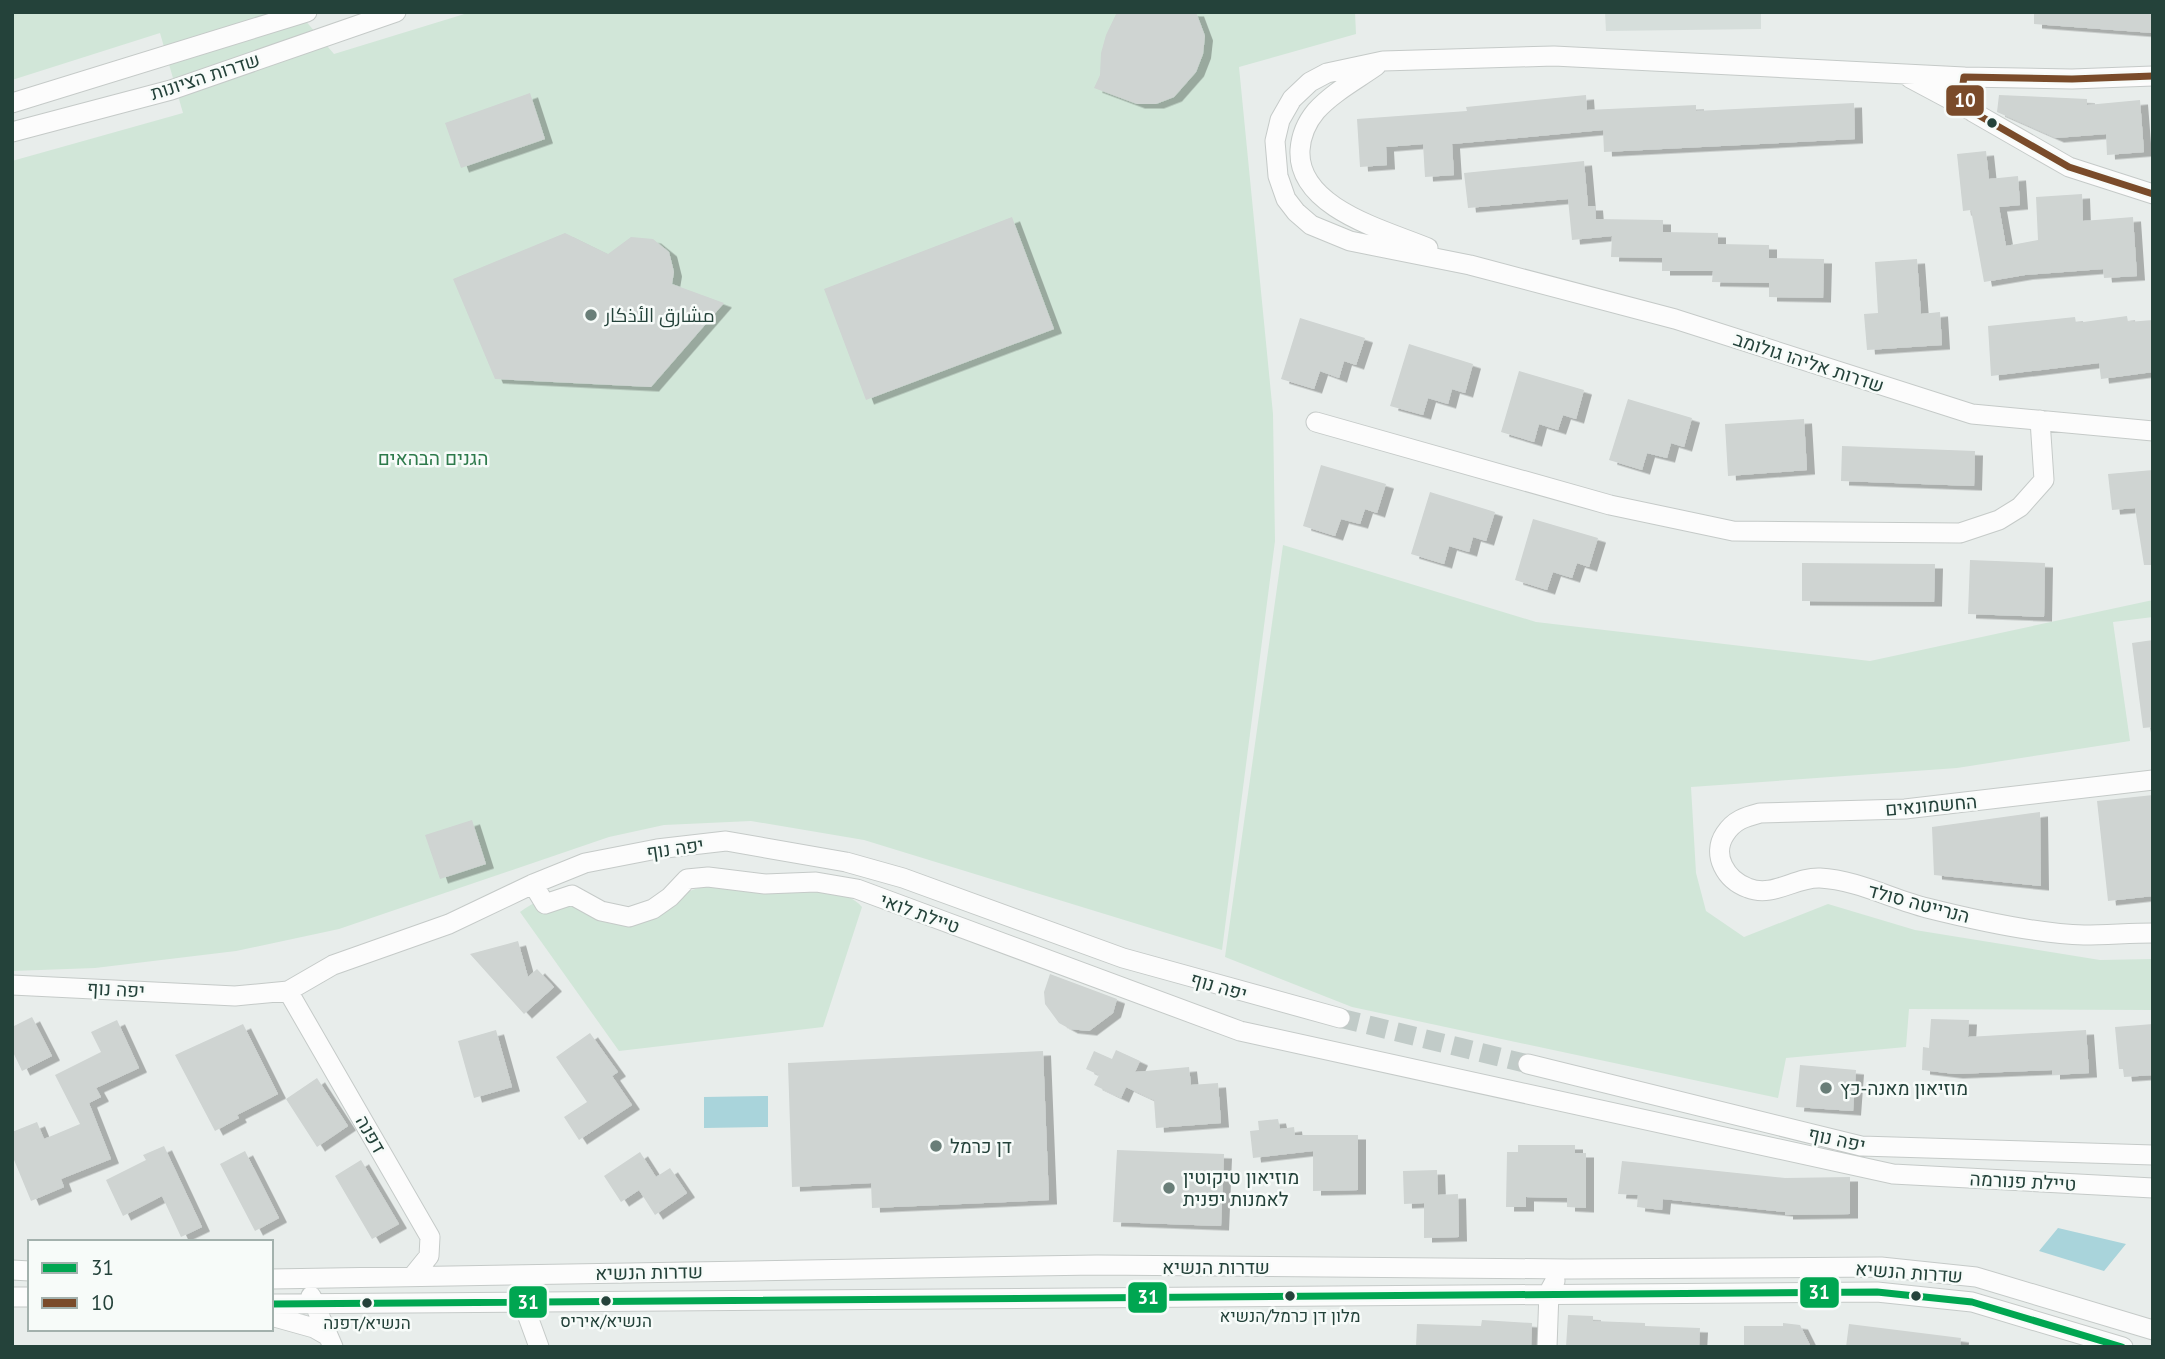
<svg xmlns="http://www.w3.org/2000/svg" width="2165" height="1359" font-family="'PT Sans',Cairo,Heebo,sans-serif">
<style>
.built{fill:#d6dedb}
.green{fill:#d1e6d8}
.water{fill:#a9d4db}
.building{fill:#cfd4d2;filter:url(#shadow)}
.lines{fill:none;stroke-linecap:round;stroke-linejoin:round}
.minor-tunnel{stroke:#c1cbc8;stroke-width:19;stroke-dasharray:19 10;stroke-linecap:butt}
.minor-casing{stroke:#c5cac8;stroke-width:21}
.minor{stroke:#fcfcfc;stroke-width:19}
.bus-1-casing{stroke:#f7fbf9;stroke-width:12}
.bus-2-casing{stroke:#f7fbf9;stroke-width:12}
.bus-1{stroke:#00a651;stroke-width:7}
.bus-2{stroke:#7a4b2a;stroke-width:7}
.bus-dot{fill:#24423a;stroke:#f7fbf9;stroke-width:2.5}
.poi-dot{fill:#697e78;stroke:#f7fbf9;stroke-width:2.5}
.labels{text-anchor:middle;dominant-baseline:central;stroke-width:5;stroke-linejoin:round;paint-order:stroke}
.bus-label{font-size:17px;fill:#24423a;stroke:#f7fbf9}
.street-label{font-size:19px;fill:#24423a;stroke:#f7fbf9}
.poi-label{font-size:19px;fill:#24423a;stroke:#f7fbf9;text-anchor:start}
.park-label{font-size:19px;fill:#2d7a4b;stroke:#f7fbf9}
.line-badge{stroke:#f7fbf9;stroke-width:2.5}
.badge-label{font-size:19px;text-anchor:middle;font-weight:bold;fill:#fff}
</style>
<defs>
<filter id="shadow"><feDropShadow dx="8" dy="4.5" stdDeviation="0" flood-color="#0004"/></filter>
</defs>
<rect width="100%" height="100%" fill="#e8edeb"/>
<path class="built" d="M1605 12H1761V29L1606 31Z"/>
<path class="green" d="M12 12H298L334 54 471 12H1355L1356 34 1239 67 1273 414 1275 541 1222 950 864 840 751 821 664 825 609 837 339 929 236 951 95 968 12 971V161L183 113 160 33 12 80Z
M1283 545 1536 622 1870 661 2153 600V617L2113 622 2130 741 1957 768 1691 787 1696 873 1706 911 1744 937 1828 904 1915 930 2100 960 2153 959V1010L1909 1009 1906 1047 1786 1058 1778 1098 1352 1007 1225 957Z
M709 886C745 887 841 879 862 907L823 1027 619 1051 520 912C571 874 578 925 620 924 654 924 675 889 709 886Z"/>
<path class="water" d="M768 1096V1127L704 1128V1097Z
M2058 1228 2126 1244 2104 1271 2039 1251Z"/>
<path class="building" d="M1117 12H1196L1205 36 1203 54 1196 72 1174 97 1156 104H1137L1094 88 1100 75 1101 53 1106 35Z
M2034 12H2153V33L2034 24Z
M530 93 545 139 461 168 445 123Z
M1586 95 1587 110 1696 105V111L1854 103 1855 139 1604 152 1603 130 1452 144 1454 175 1425 177 1423 144 1386 147 1387 165 1360 167 1357 119 1467 111 1466 107Z
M1999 95 2087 99V105L2140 100 2144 152 2107 155 2106 134 2056 138 1997 112Z
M1986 151 1989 179 2018 176 2020 205 1999 207 2006 246 2038 240 2036 197 2082 194 2083 221 2133 217 2137 276 2104 278 2103 269 2025 275 1984 282 1971 210 1963 211 1957 154Z
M1584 161 1588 206H1595L1596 219 1663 220V232L1718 233V244L1769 245V258L1824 259 1823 298 1769 297V283L1712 282 1713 271H1662V258L1611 257 1612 236 1572 240 1568 199 1468 208 1464 173Z
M1012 217 1054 329 866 400 824 289Z
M565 233 608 254 631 237 653 239 669 252 674 272 672 284 724 303 651 387 495 379 453 279Z
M1917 259 1921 314 1940 312 1942 345 1867 350 1864 314 1878 313 1875 262Z
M2127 316 2128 322 2153 320V372L2101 379 2099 363 1991 376 1988 326 2075 317 2076 323Z
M1300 318 1365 338 1356 365 1344 361 1339 378 1320 371 1314 389 1281 379Z
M1409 344 1473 364 1465 393 1452 389 1448 404 1428 398 1423 415 1390 406Z
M1519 371 1584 390 1576 419 1563 415 1558 430 1539 424 1534 442 1501 432Z
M1628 399 1692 418 1684 447 1671 443 1667 458 1647 453 1642 470 1609 460Z
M1804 419 1807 470 1728 476 1725 424Z
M1842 446 1975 451 1974 486 1841 481Z
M1321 465 1386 484 1377 513 1365 509 1360 524 1341 519 1335 536 1303 526Z
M2153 470V565H2144L2135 508 2112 510 2108 474Z
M1430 492 1495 512 1486 541 1473 537 1469 552 1449 546 1444 564 1411 554Z
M1533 519 1598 538 1589 567 1577 563 1572 578 1553 572 1547 590 1515 580Z
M1970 560 2045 563 2044 617 1968 614Z
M1802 563 1935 564 1934 602 1802 601Z
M2153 640V727L2143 728 2132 643Z
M2153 795V896L2108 901 2097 801Z
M2040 812 2041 886 1934 875 1932 827Z
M472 820 486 864 440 879 425 835Z
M518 941 528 977 537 969 554 987 524 1014 470 954Z
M1050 974 1117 999 1113 1013 1089 1031 1070 1029 1059 1023 1045 1004 1044 992Z
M32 1017 52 1056 22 1071 12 1050V1027Z
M1931 1019 1969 1020 1968 1037 2086 1030 2089 1073 2052 1075V1070L1955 1074 1922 1070 1923 1047 1929 1048Z
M117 1020 139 1068 96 1088 101 1097 89 1103 111 1159 61 1179 64 1187 31 1201 12 1155V1132L37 1122 44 1139 80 1124 55 1075 101 1052 91 1032Z
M243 1024 278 1094 237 1115 239 1118 215 1131 175 1055Z
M2153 1024V1075L2124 1077 2123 1069H2119L2115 1027Z
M496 1030 512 1087 474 1098 458 1041Z
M590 1033 618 1072 612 1076 632 1105 579 1140 564 1117 587 1102 556 1057Z
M1116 1050 1140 1061 1135 1072 1189 1067 1191 1085 1218 1083 1221 1123 1156 1128 1154 1100 1126 1087 1121 1098 1094 1085 1099 1075 1086 1069 1094 1051 1112 1059Z
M1043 1051 1049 1200 872 1208 871 1183 792 1187 788 1063Z
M1800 1065 1856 1070 1853 1111 1796 1107Z
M317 1078 348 1126 317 1147 286 1099Z
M1278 1119 1280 1129 1294 1127 1295 1135H1358V1190L1313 1191V1151L1253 1158 1250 1131 1259 1130 1258 1121Z
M1518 1145H1575V1153H1586V1208L1567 1207V1198L1526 1197V1207H1506L1507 1152H1518Z
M164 1146 202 1227 181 1237 162 1196 123 1216 106 1180 146 1160 143 1155Z
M1117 1150 1224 1154 1221 1226 1113 1222Z
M245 1151 279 1218 255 1231 220 1164Z
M640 1152 656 1177 670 1168 687 1193 655 1215 639 1190 621 1202 604 1176Z
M361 1160 399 1224 372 1239 335 1176Z
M1622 1161 1785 1178 1850 1177V1214L1785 1215V1212L1663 1199 1662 1210 1637 1207 1638 1195 1618 1194Z
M1437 1170 1438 1195 1458 1194 1459 1237 1424 1238V1203L1404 1204 1403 1171Z
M1568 1315 1593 1316V1321L1645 1323V1326L1700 1328 1699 1347H1566Z
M1482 1320 1532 1323 1531 1347H1416L1417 1324 1481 1326Z
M1783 1323 1800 1325 1811 1347H1744V1326H1783Z
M1849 1324 1961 1338 1960 1347H1846Z"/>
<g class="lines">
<path class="minor-tunnel" d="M1340 1018 1528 1064"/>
<defs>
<path id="minor" d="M1376 66C1356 80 1332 93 1316 111 1306 123 1301 135 1300 150 1297 208 1385 230 1428 248
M2153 76 2072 79 1964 77 1554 56 1383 61 1327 73 1310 82 1292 99 1280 120 1275 141 1278 176 1286 199 1296 212 1311 225 1350 241 1470 265 1675 319 1972 414 2153 431
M1964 77 1962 98 1973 112 2069 167 2153 194
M1910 78 1970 110
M12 103 307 12
M12 132 171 90 396 12
M1316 422 1610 505 1733 531 1960 533 1999 520 2020 507 2044 480 2040 420
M2153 780 1905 809 1760 813C1745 817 1734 820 1725 834 1711 855 1726 880 1748 888 1773 898 1795 877 1820 878 1856 880 1892 899 1927 908 1971 919 2039 934 2084 935 2107 935 2130 933 2153 933
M533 884 545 904 572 895 601 911 629 917 653 909 670 897 687 879 708 877 765 884 816 882 857 889 1240 1031 1893 1174 2153 1188
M12 985 235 996 288 991 333 965 449 924 533 884 585 863 657 849 726 841 846 862 903 878 1123 958 1340 1018
M288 991 430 1237 429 1256 412 1277
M1528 1064 1861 1146 2153 1155
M12 1270 30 1271
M271 1279 1097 1265 1570 1269 1881 1267 1976 1277 2153 1330
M311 1296 333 1347
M12 1297H30
M523 1303 539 1347
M271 1304 1877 1292 1972 1302 2123 1347
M271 1316 314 1328 328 1336
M1547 1347 1549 1292 1555 1281"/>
</defs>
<use href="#minor" class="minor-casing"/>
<use href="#minor" class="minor"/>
<defs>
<path id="bus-1" d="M271 1304 1877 1292 1972 1302 2122 1347"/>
<path id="bus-2" d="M2153 76 2072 79 1964 77C1961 92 1963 101 1973 112L2069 167 2153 194"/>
</defs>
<use href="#bus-1" class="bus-1-casing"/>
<use href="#bus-2" class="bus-2-casing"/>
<use href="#bus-1" class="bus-1"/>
<use href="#bus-2" class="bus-2"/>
</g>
<g class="bus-dot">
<circle cx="1992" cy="123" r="6"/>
<circle cx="1290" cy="1296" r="6"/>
<circle cx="1916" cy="1296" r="6"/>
<circle cx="606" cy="1301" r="6"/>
<circle cx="367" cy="1303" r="6"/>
</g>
<g class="poi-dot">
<circle cx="591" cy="315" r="7"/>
<circle cx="1826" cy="1088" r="7"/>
<circle cx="936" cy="1146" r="7"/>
<circle cx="1169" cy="1188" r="7"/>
</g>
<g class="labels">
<g class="bus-label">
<text x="1290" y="1316">מלון דן כרמל/הנשיא</text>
<text x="606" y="1321">הנשיא/איריס</text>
<text x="367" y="1323">הנשיא/דפנה</text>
</g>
<g class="street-label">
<text transform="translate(205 76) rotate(-18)">שדרות הציונות</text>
<text transform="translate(1809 362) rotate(18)">שדרות אליהו גולומב</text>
<text transform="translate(1931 805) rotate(-5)">החשמונאים</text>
<text transform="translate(675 848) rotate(-8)">יפה נוף</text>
<text transform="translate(1919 903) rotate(15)">הנרייטה סולד</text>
<text transform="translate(920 913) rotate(20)">טיילת לואי</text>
<text transform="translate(1219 986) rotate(16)">יפה נוף</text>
<text transform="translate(116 989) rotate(3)">יפה נוף</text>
<text transform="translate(371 1134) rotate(60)">דפנה</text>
<text transform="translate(1837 1139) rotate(12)">יפה נוף</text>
<text transform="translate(2023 1181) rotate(3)">טיילת פנורמה</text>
<text x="1216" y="1267">שדרות הנשיא</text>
<text transform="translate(649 1272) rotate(-1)">שדרות הנשיא</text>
<text transform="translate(1909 1272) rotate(4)">שדרות הנשיא</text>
</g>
<g class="poi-label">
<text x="605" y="315">مشارق الأذكار</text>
<text x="1840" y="1088">מוזיאון מאנה-כץ</text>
<text x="950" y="1146">דן כרמל</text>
<text x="1183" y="1177">מוזיאון טיקוטין<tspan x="1183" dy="22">לאמנות יפנית</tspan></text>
</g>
<g class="park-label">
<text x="433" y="458">הגנים הבהאים</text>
</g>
</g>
<g class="line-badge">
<rect x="1945" y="84" width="40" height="33" rx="7" fill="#7a4b2a"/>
<rect x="1799" y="1276" width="41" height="33" rx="7" fill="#00a651"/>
<rect x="1127" y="1281" width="41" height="33" rx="7" fill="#00a651"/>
<rect x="508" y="1285" width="40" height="34" rx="7" fill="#00a651"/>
</g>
<g class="badge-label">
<text x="1965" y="107">10</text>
<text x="1819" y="1299">31</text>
<text x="1148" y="1304">31</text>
<text x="528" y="1309">31</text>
</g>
<rect width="2165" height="1359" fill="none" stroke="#24423a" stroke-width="28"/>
<rect x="28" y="1240" width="245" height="91" fill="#f7fbf9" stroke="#a3b1ad" stroke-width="2"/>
<rect x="42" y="1263" width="35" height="10" fill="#00a651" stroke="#a3b1ad" stroke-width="2"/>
<text x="91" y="1275" font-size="21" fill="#24423a">31</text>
<rect x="42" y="1298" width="35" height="10" fill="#7a4b2a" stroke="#a3b1ad" stroke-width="2"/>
<text x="91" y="1310" font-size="21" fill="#24423a">10</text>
</svg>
